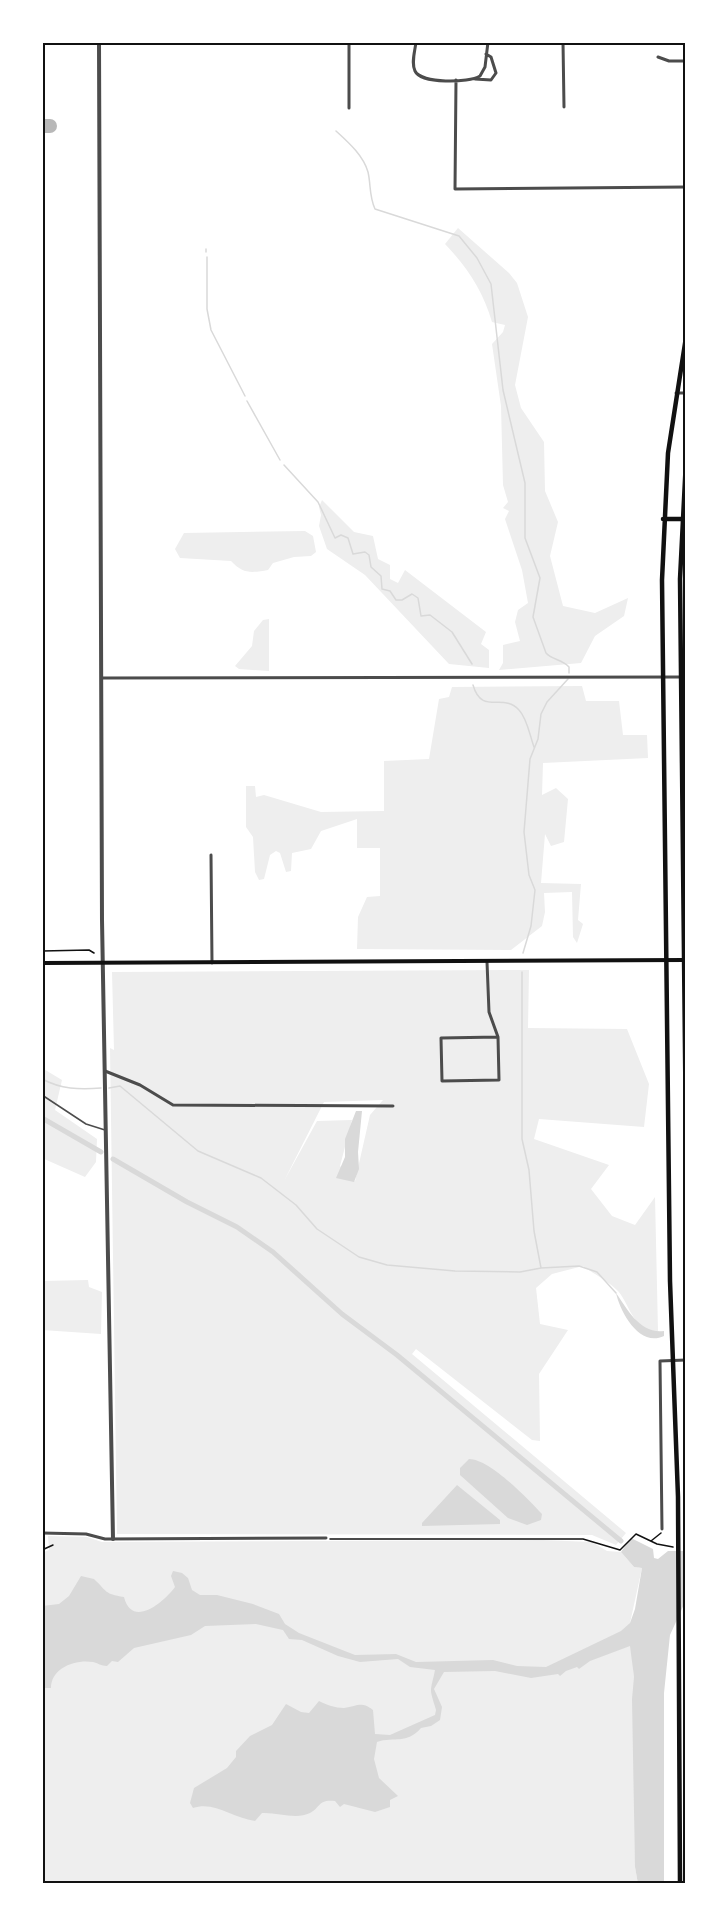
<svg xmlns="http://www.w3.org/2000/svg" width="728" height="1926" font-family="Commissioner,sans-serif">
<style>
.green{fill:#eee;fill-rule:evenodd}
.water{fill:#d9d9d9}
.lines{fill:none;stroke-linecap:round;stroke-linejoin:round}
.stream{stroke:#d9d9d9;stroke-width:1.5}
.canal{stroke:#d9d9d9;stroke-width:5}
.taxiway{stroke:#b8b8b8;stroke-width:14}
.path{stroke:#111;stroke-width:1.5}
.service{stroke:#4c4c4c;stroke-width:1.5}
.minor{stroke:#4c4c4c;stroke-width:3}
.tertiary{stroke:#4c4c4c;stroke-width:4}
.secondary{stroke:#111;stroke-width:4}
.trunk{stroke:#111;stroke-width:4.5}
.neatline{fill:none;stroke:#111;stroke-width:2}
</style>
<rect width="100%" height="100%" fill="#fff"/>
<path class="green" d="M458 228 509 273 517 283 528 317 515 385 521 408 544 442 545 491 558 522 550 556 563 606 595 613 628 598 624 616 595 636 581 663 499 670 503 663V645L520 641 515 622 518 610 528 603 522 570 505 519 509 511 503 508 508 502 503 485 501 406 492 344 503 332 505 325 492 322C483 291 467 267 445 244Z
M322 500 354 532 373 536 378 559 390 565V579L398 583 405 570 486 632 481 644 489 650V668L449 664 365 575 327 549 319 526 321 515 319 507Z
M305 531 313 536 316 552 311 556 294 557 273 563 268 570C251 573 243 574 231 561L180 558 175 549 184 533Z
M269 619V671L239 669 235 666 252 646 254 631 263 620Z
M582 686 586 701H619L623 735H647L648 758 543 763 542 795 556 788 568 799 564 842 551 846 545 834 541 883 581 884 578 920 583 924 577 943 573 937 572 892 544 893 545 912 542 926 511 950 357 949 358 917 367 897 380 896V848H357V819L321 831 311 849 292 853 291 871 286 872 280 853 276 851 270 855 264 879 259 880 255 872 253 837 246 827V786H255L256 797 264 795 321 812 384 811V761L429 759 439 699 449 697 452 687Z
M529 970 528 1028 627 1029 649 1084 644 1127 539 1119 534 1139 609 1165 591 1189 612 1216 635 1225 655 1197 658 1331C636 1337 628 1301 618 1291 608 1281 594 1274 583 1266L552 1274 536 1288 540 1324 568 1330 539 1374 540 1441 532 1440 416 1349 412 1354 626 1533 616 1545 592 1535 117 1534 110 1048 114 1050 112 972ZM383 1100 370 1115 355 1181 340 1166 352 1120 317 1121 284 1181 324 1102Z
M42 1068 62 1080 55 1110 97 1139 96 1162 85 1177 42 1158Z
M88 1280 89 1287 102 1292 101 1334 42 1330V1281Z
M48 1536 87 1537 102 1542 542 1540 592 1542 607 1551 621 1552 634 1567 642 1568 630 1623 634 1677 635 1867 638 1884H42V1553L49 1550Z"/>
<path class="water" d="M356 1111H362L358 1152 359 1169 354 1182 336 1178 345 1157V1139Z
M616 1293C628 1310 640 1334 664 1331V1336C639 1348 620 1311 616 1293Z
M469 1459C490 1459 528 1499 542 1514L541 1520 527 1525 508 1518 460 1475V1468Z
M457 1485 500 1520V1524L422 1526V1523Z
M631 1538 653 1549 654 1558 658 1559 668 1551H686V1600L670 1635 664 1693V1884H638L635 1867 632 1699 634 1677 630 1646 590 1661 579 1669 577 1667 566 1671 560 1676 558 1674 531 1678 495 1671 444 1672 434 1689 442 1707 440 1720 431 1726 421 1728C406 1745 395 1736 377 1742L374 1759 379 1778 398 1796 390 1800V1807L375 1812 344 1804 340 1807 335 1801C318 1799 321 1807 310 1813 296 1820 277 1812 262 1813L255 1821C232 1818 215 1801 193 1808L190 1803 194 1788 227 1768 236 1757V1751L250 1736 272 1725 286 1704 301 1712 309 1713 319 1701C327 1705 335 1708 344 1708 358 1706 361 1701 373 1710L375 1734 390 1735 435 1715 436 1710C429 1686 430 1694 435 1670L410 1667 398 1659 360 1662 338 1656 302 1640 289 1639 283 1630 256 1624 205 1626 191 1635 134 1648 118 1662 112 1661 107 1666C101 1666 98 1663 93 1662 75 1659 51 1668 51 1688H42V1606L59 1604 69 1596 81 1576 94 1579C107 1591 104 1594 124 1597 132 1629 164 1602 175 1587L171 1576 173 1571 182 1573 188 1578 192 1590 200 1595H217L253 1604 279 1614 285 1624 299 1633 355 1655 396 1654 416 1662 493 1660 517 1666 546 1667 621 1631 630 1623 635 1609 642 1568 634 1567 621 1552Z"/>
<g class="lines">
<path class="stream" d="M336 131C348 142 363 155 368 172 371 185 369 196 375 209L459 236 477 258 491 284 503 390 525 483V538L540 578 533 617 546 653C552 660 562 659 569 667V673
M206 249V252
M207 257V309L211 330 245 396
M247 401 280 460
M284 465 318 502 335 538 341 535 348 538 353 554 365 552 369 555 371 567 381 576 382 589 390 591 396 600H402L412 594 418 598 421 616 430 615 452 632 472 664
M473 685C482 716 503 692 519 710 527 718 530 736 534 747
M523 953 531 926 535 890 529 875 524 832 530 759 538 739 541 714 547 702 568 679
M522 972V1139L529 1170 534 1231 541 1268
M42 1079C61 1089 79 1090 101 1088
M109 1088 120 1086 198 1151 261 1178 296 1205 317 1229 359 1257 387 1265 455 1271 520 1272 541 1268 579 1266 597 1272 616 1293"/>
<path class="canal" d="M42 1118 101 1152
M113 1159 187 1202 237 1227 273 1252 342 1314 397 1355 621 1541"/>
<path class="taxiway" d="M42 126H50"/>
<path class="path" d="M42 951 89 950 94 953
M330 1539H583L620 1550 636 1534 657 1544 673 1547
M651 1541 661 1533
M42 1550 53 1545"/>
<path class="service" d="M42 1095 86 1124 105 1130"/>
<path class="minor" d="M349 42V108
M416 42C415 51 411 63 415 71 421 84 469 83 480 76L485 67 488 42
M563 42 564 107
M658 57 669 61H686
M475 79 491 80 496 73 491 57 486 54
M456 80 455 189 686 187
M676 393H686
M102 678 686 677
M211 855 212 963
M487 962 489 1012 498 1037 499 1080 442 1081 441 1038 498 1037
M105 1071 140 1085 173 1105 393 1106
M662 1529 660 1361 686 1360
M42 1533 86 1534 105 1539 326 1538"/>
<path class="tertiary" d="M99 42 102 920 113 1539"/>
<path class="secondary" d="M42 963 685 960"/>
<path class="trunk" d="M686 460 680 579 686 1143
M663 519H681
M686 1412V1602
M680 1884 678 1497 670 1281 662 580 668 453 686 337"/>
</g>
<rect width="728" height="1926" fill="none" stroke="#ffffff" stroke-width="87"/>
<rect x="44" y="44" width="640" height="1838" class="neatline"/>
</svg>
